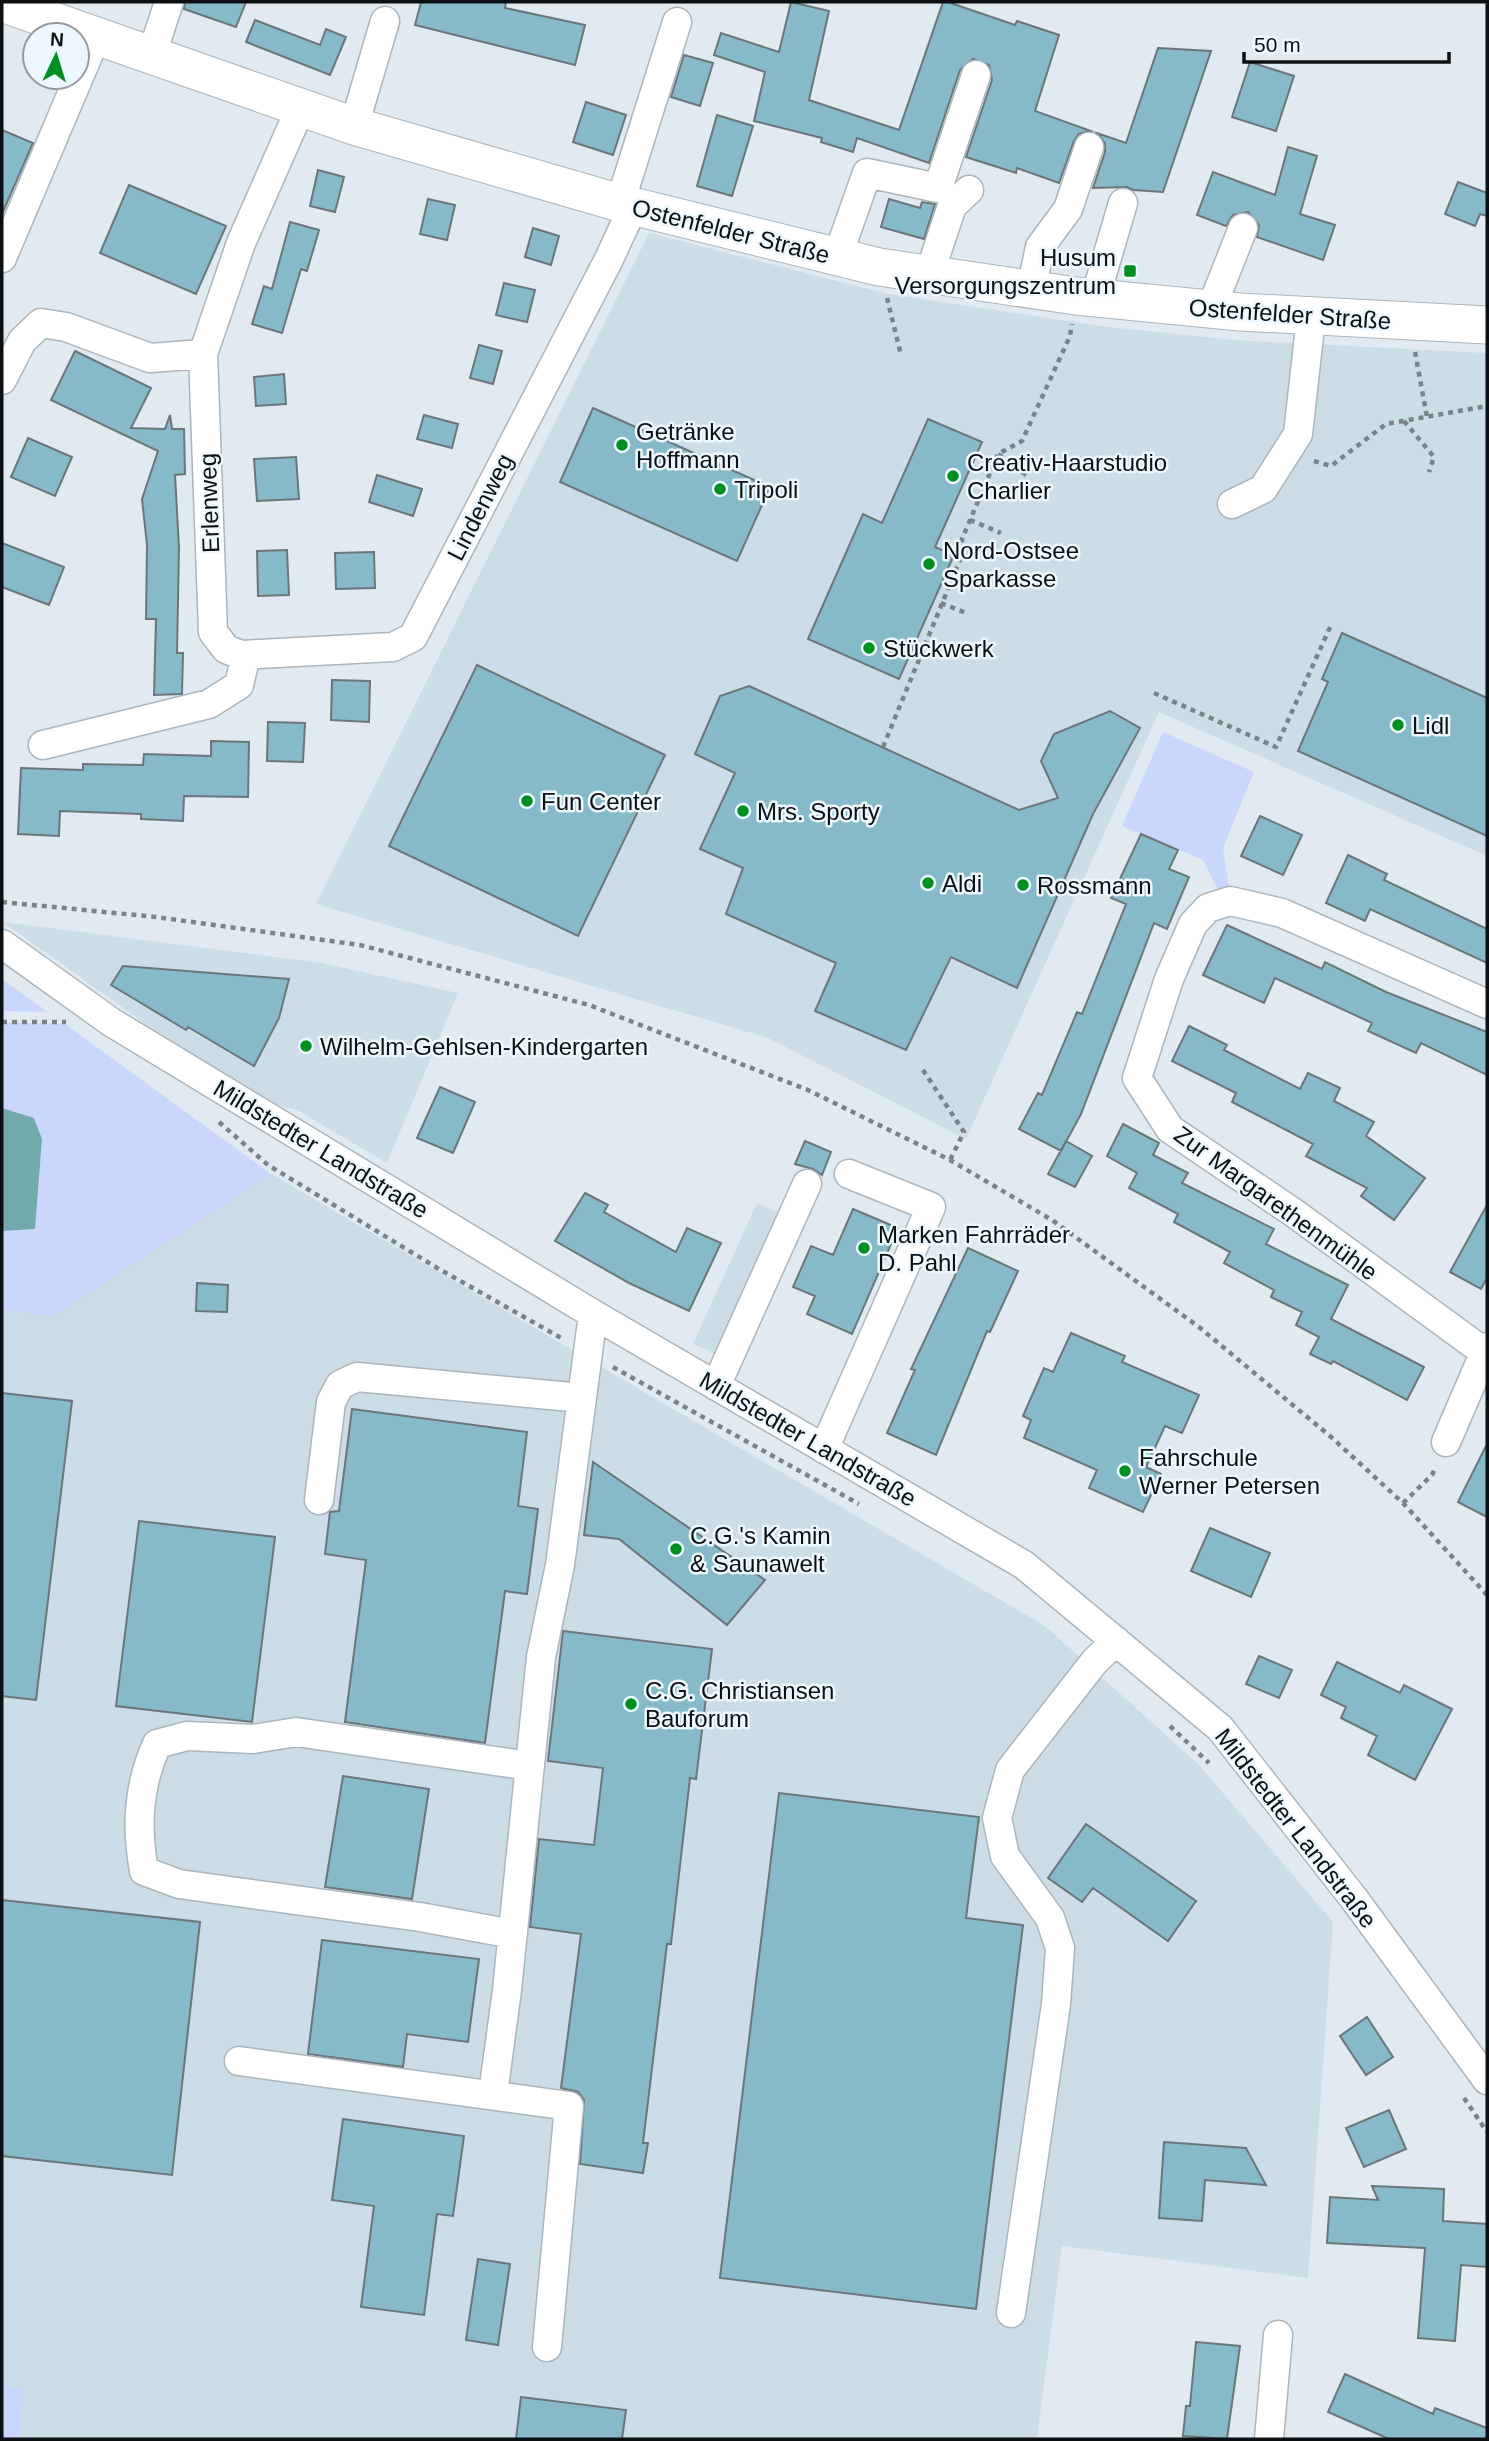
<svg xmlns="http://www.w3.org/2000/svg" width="1489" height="2441" font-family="Helvetica,sans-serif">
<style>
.built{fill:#ccdde8}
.green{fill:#cbd6fc}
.water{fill:#72a9ab}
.building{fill:#86bac8;stroke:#6c767a;stroke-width:2}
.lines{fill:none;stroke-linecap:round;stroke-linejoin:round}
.minor-casing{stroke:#abb5bb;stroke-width:31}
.major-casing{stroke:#abb5bb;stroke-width:39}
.path{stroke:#7c8387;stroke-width:4.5;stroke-dasharray:5 5;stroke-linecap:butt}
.minor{stroke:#fff;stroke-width:28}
.major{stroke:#fff;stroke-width:37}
.poi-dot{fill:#008f21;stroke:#edf8fe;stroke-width:2.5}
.labels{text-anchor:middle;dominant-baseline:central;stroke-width:5;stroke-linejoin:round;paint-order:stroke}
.street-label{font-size:24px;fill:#0d1012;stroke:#edf8fe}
.poi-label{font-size:24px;fill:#0d1012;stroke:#edf8fe;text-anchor:start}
</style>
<rect width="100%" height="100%" fill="#e0eaf0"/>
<path class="built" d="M649 233 888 294 1100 326 1233 340 1487 353V856L1159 712 966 1139 768 1038 316 904Z
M3 922 322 963 458 993 387 1163 297 1110 251 1099Z
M271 1174 1045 1626 1198 1764 1333 1922 1308 2278 1062 2246 1037 2439H20L24 2388 2 2386V1310L54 1315Z
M757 1203 803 1223 739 1364 693 1344Z"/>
<path class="green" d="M1163 732 1254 772 1223 848 1229 888 1219 892 1203 860 1122 826Z
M2 979 48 1012H49L2 1011Z
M2 1022 65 1024 271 1174 54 1316 2 1310V1231L35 1229 42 1139 34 1118 2 1108Z
M2 2386 24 2388 20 2439H2Z"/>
<path class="water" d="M2 1108 34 1118 42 1139 35 1229 2 1231Z"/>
<path class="building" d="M185 2H246L236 27 184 9Z
M421 2H506L505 8 585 25 575 65 415 25Z
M791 2 829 11 809 100 899 130 943 2H948L1015 25 1017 21 1059 35 1035 111 1091 131 1079 134 1074 141 1059 183 1017 168 1016 173 966 157 992 80 989 65 973 59 960 70 929 163 857 138 853 152 821 142 822 138 754 121 765 72 714 55 721 33 779 52Z
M255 20 320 45 326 29 346 37 330 75 246 42Z
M1158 48 1211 51 1163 192 1133 190 1127 187 1093 188 1105 152V143L1097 133 1126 143Z
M684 55 713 63 700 106 671 97Z
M1250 62 1294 76 1276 131 1232 117Z
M586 102 626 115 613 155 573 142Z
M717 115 753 126 732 196 697 186Z
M2 130 33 143 2 214Z
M1288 147 1317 156 1300 214 1335 225 1323 260 1257 237 1259 225 1248 212 1233 215 1226 226 1197 215 1213 172 1275 195Z
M318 170 344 177 335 212 310 206Z
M1458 182 1487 193V216L1480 214 1475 226 1445 214Z
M129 185 226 226 196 294 100 253Z
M428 199 455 205 447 240 420 234Z
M889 199 920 208 922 202 935 204 924 239 881 227Z
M290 222 319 230 307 271 301 269 282 333 252 324 264 286 272 289Z
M533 228 559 236 551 265 525 257Z
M504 283 535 290 527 322 496 315Z
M479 345 502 351 493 384 470 378Z
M75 351 151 388 131 428 165 429 170 415 172 429H184L185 474 175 475 179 548 177 653H183L182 694 154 695 156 619H146L147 545 142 499 158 451 51 400Z
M284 374 286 404 256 406 254 377Z
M593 408 770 487 737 561 560 482Z
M424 415 458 424 452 448 417 439Z
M928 419 982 442 935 547 954 555 899 679 808 639 863 514 882 523Z
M28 438 72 457 55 496 11 477Z
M296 457 299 499 257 501 254 459Z
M377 475 422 489 413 516 369 502Z
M2 543 64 567 49 605 2 587Z
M287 550 289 595 258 596 257 551Z
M374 552 375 588 336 589 335 553Z
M1342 633 1487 698V836L1298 751 1328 682 1322 679Z
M477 665 665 755 578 936 389 846Z
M332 680 370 681 369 722 331 720Z
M749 686 1019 810 1058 798 1041 761 1054 734 1110 711 1140 728 1093 814 1017 988 951 957 906 1050 815 1011 836 963 726 914 743 868 700 849 735 773 695 754 720 696Z
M268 722 305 723 303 762 267 761Z
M211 741 249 742 248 797 184 796 183 821 141 819V814L60 811 59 836 18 834 21 768 83 770V764L143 765 144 754 211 756Z
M1260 816 1302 835 1283 875 1241 856Z
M1141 834 1178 850 1169 869 1189 877 1167 929 1154 923 1081 1114 1061 1151 1019 1129 1038 1093 1042 1095 1077 1012 1082 1014 1126 904 1111 898Z
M1348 855 1387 874 1384 880 1487 929V963L1370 909 1365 921 1326 903Z
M1227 925 1322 969 1325 962 1386 992 1487 1032V1075L1421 1043 1416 1053 1368 1031 1372 1023 1275 978 1264 1003 1203 975Z
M123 966 289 979 279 1018 254 1066 188 1027 186 1030 111 985Z
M1189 1026 1227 1045 1224 1050 1300 1089 1308 1073 1340 1088 1334 1101 1374 1122 1366 1136 1425 1178 1394 1220 1361 1196 1367 1188 1306 1156 1313 1144 1232 1102 1236 1093 1172 1061Z
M440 1087 475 1102 453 1153 417 1138Z
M1123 1124 1159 1143 1153 1155 1188 1173 1182 1183 1274 1229 1266 1244 1348 1285 1331 1319 1424 1367 1407 1400 1333 1361 1331 1364 1310 1354 1319 1337 1296 1325 1302 1312 1271 1297 1274 1290 1224 1263 1230 1252 1174 1222 1178 1214 1129 1188 1137 1173 1107 1156Z
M805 1141 831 1152 822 1175 813 1169 795 1164Z
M1066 1141 1092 1156 1075 1187 1048 1174Z
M585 1193 608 1205 604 1212 676 1252 687 1228 721 1243 689 1311 629 1283 555 1241Z
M1487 1205V1278L1481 1289 1450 1272Z
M853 1209 898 1228 852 1334 807 1314 815 1296 793 1287 811 1246 833 1255Z
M968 1248 1018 1271 990 1332 987 1331 936 1455 887 1433 915 1370 911 1369Z
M197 1283 228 1285 227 1312 196 1311Z
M1071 1333 1125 1356 1122 1362 1199 1395 1182 1433 1165 1426 1146 1467 1161 1474 1143 1512 1089 1488 1097 1470 1024 1438 1031 1420 1023 1416 1044 1368 1053 1372Z
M2 1393 72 1401 36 1700 2 1696Z
M352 1409 527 1432 518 1506 538 1509 527 1594 505 1591 485 1743 345 1722 366 1560 325 1554 330 1512 339 1511Z
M1487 1444V1517L1458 1502Z
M593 1462 765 1580 727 1625 619 1539 584 1535Z
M139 1521 275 1537 252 1722 116 1706Z
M1210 1528 1270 1553 1251 1597 1191 1571Z
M563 1631 712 1649 696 1779 690 1778 671 1944H667L643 2143H648L643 2173 580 2164 584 2100 578 2092 561 2088 581 1934 530 1927 539 1839 594 1845 603 1768 548 1761Z
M1259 1656 1292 1670 1279 1698 1246 1684Z
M1337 1662 1400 1693 1404 1685 1452 1709 1415 1780 1368 1755 1377 1736 1341 1718 1346 1707 1321 1695Z
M343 1776 429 1789 412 1899 325 1887Z
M779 1793 979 1817 966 1918 1023 1925 976 2309 720 2278Z
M1086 1824 1196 1901 1168 1941 1093 1888 1082 1902 1048 1878Z
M2 1900 200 1922 172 2175 2 2156Z
M322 1940 479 1959 468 2042 407 2034 403 2067 308 2054Z
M1367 2017 1393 2057 1366 2075 1340 2036Z
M1389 2110 1406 2149 1364 2167 1346 2128Z
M343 2119 464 2136 453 2216 437 2214 424 2315 361 2307 374 2206 332 2200Z
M1164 2142 1246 2148 1266 2185 1205 2180 1202 2221 1159 2218Z
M1372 2186 1444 2189 1443 2221 1487 2224V2267L1461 2265 1455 2341 1418 2338 1425 2248 1327 2243 1330 2197 1378 2200Z
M478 2259 510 2264 498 2345 466 2340Z
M1196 2342 1240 2346 1227 2439 1183 2436 1186 2406H1190Z
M1345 2374 1433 2414 1435 2408 1487 2428V2439H1389L1328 2412Z
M521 2397 626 2410 622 2439H516Z"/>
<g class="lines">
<defs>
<path id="minor" d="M151 57 169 2
M300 109 241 243 203 354 213 632 226 649 241 655 393 647 413 637 609 259 633 207
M354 126 385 21
M620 203 677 22
M2 258 96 37
M837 258 867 173 938 188 976 75
M929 275 952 206 969 190
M1031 290 1040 247 1068 209 1089 147
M1095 298 1123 203
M1211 309 1243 228
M2 380 22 341 41 323 66 327 150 358 203 354
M1232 504 1263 489 1298 434 1311 318
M43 745 209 704 239 685 246 655
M2 944 111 1022 593 1314 1024 1565 1220 1728 1355 1900 1487 2080
M1484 1352 1294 1213 1170 1129 1137 1078 1169 979 1193 924 1208 908 1230 901 1282 913 1487 1004
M716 1386 807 1184
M1446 1442 1487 1347
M824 1449 931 1207 849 1174
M319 1500 331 1402 340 1385 357 1377 582 1398
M513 1934 420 1917 179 1884 144 1871C136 1826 138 1786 157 1744L187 1736 253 1739 296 1732 530 1766
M239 2061 569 2106 547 2347
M493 2094 507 1990 541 1657 560 1565 593 1314
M1011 2313 1056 2004 1060 1948 1050 1918 1005 1856 997 1818 1010 1770 1095 1661 1116 1641
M1269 2439 1278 2335"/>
<path id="major" d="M2 3 354 126 620 203 879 267 1076 296 1240 312 1487 325"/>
</defs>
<use href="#minor" class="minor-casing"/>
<use href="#major" class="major-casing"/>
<path class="path" d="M887 298 901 355
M1415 352 1427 417
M1404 421 1434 457 1429 472
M998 454 1026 475
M1314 461 1331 466 1386 424 1487 406
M970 520 1001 533
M941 603 966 613
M1154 693 1276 747 1332 623
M883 747 962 555V539L998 454 1022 441 1070 336 1072 324
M2 902 156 917 360 945 589 1005 808 1090 950 1160 1052 1220 1199 1327 1330 1436 1403 1503 1487 1595
M2 1022H66
M923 1070 964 1132 950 1160
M219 1122 268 1165 439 1269 563 1339
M613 1367 859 1504
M1403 1503 1432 1475 1436 1466
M1170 1726 1209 1763
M1464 2098 1487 2132"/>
<use href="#minor" class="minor"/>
<use href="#major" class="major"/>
</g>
<g class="poi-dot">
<rect x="1123" y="264" width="14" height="14" rx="3.5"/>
<circle cx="622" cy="445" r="7"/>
<circle cx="953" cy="476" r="7"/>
<circle cx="720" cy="489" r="7"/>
<circle cx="929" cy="564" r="7"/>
<circle cx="869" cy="648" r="7"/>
<circle cx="1398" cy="725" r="7"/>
<circle cx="527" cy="801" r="7"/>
<circle cx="743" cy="811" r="7"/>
<circle cx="928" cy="883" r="7"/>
<circle cx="1023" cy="885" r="7"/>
<circle cx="306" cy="1046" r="7"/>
<circle cx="864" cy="1248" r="7"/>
<circle cx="1125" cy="1471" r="7"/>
<circle cx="676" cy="1549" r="7"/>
<circle cx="631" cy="1704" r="7"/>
</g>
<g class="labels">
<g class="street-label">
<text transform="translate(731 231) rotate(14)">Ostenfelder Straße</text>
<text transform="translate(1290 314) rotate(4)">Ostenfelder Straße</text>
<text transform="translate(209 503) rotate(-92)">Erlenweg</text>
<text transform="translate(480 507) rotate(-63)">Lindenweg</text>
<text transform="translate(321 1149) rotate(31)">Mildstedter Landstraße</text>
<text transform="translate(1276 1203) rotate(36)">Zur Margarethenmühle</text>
<text transform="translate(808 1439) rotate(30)">Mildstedter Landstraße</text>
<text transform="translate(1296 1828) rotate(52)">Mildstedter Landstraße</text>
</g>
<g class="poi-label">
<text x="1116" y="257" text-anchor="end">Husum<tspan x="1116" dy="28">Versorgungszentrum</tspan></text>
<text x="636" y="431">Getränke<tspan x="636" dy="28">Hoffmann</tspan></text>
<text x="967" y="462">Creativ-Haarstudio<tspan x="967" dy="28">Charlier</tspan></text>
<text x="734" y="489">Tripoli</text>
<text x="943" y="550">Nord-Ostsee<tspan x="943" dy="28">Sparkasse</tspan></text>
<text x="883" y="648">Stückwerk</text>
<text x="1412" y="725">Lidl</text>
<text x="541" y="801">Fun Center</text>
<text x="757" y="811">Mrs. Sporty</text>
<text x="942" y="883">Aldi</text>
<text x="1037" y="885">Rossmann</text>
<text x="320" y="1046">Wilhelm-Gehlsen-Kindergarten</text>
<text x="878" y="1234">Marken Fahrräder<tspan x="878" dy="28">D. Pahl</tspan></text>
<text x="1139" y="1457">Fahrschule<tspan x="1139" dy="28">Werner Petersen</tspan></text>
<text x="690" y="1535">C.G.'s Kamin<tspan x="690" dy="28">&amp; Saunawelt</tspan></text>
<text x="645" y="1690">C.G. Christiansen<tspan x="645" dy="28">Bauforum</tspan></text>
</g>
</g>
<rect width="1489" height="2441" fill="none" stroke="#0d1012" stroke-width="7"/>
<g transform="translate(56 56) rotate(4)"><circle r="33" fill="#edf8fe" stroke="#939ba0" stroke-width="2"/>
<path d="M0-5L12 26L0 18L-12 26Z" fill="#008f21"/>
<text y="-10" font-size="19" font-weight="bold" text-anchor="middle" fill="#0d1012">N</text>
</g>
<path d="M1244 52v10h205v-10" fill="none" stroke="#0d1012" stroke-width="3.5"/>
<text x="1254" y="52" font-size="21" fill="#0d1012" stroke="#edf8fe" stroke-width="5" paint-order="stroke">50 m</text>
</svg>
